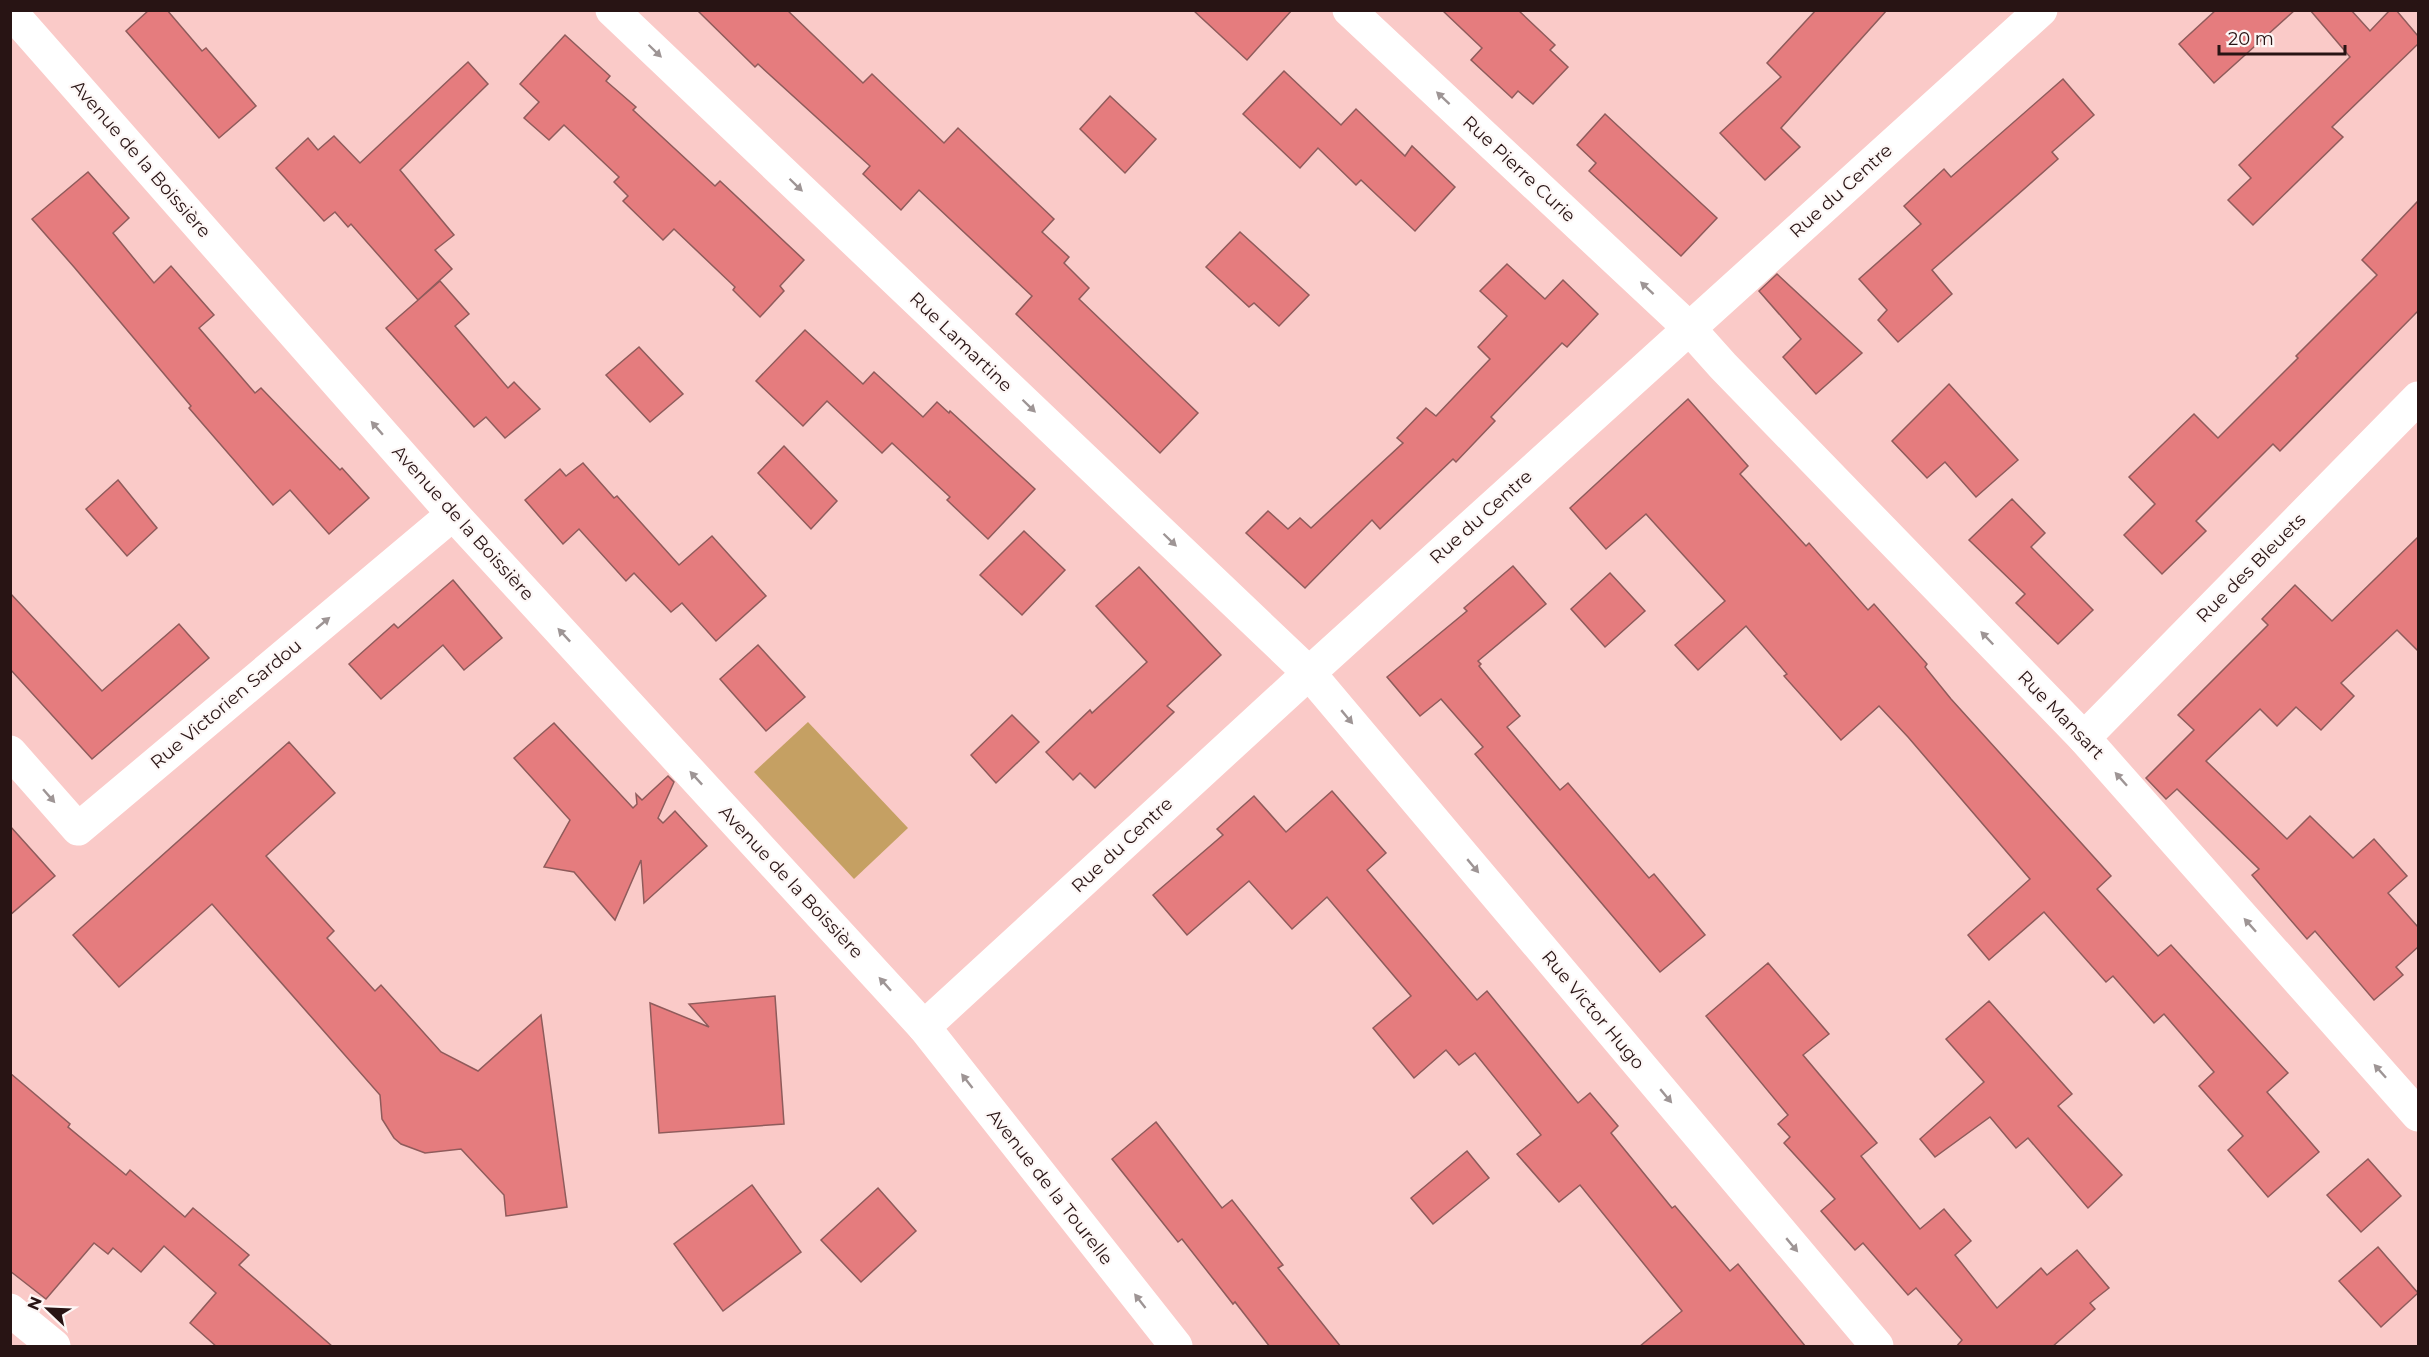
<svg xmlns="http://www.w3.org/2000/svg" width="2429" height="1357" font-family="Montserrat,sans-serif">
	<rect width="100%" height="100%" fill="#facac8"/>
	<!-- green -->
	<path fill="#c5a063" d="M 808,722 L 908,828 L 854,879 L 754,772 Z"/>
	<!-- building -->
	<g fill="#e57c7e" stroke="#8f5b5b" stroke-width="1.5">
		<path d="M 149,10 L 167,10 L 202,51 L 206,48 L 256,106 L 219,138 L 126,31 Z"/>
		<path d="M 697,10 L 787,10 L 863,83 L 872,74 L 944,143 L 958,128 L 1054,219 L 1042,232 L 1069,257 L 1064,263 L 1089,288 L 1079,299 L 1198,413 L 1160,453 L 1016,314 L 1032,296 L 919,190 L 901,210 L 863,174 L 870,166 L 758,64 L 755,67 Z"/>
		<path d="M 1193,10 L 1292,10 L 1247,60 Z"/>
		<path d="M 1442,10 L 1518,10 L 1555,45 L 1550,50 L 1568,67 L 1533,104 L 1518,91 L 1512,98 L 1471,60 L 1482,48 Z"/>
		<path d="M 1816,10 L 1887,10 L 1781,128 L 1800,147 L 1765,180 L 1720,133 L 1781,77 L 1767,63 Z"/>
		<path d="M 2216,10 L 2295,10 L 2214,83 L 2179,44 Z"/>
		<path d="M 2310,10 L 2351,10 L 2370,31 L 2390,10 L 2396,10 L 2418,36 L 2418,44 L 2332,127 L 2343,137 L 2253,225 L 2228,200 L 2251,178 L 2239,165 L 2350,57 Z"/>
		<path d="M 565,35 L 610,76 L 606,81 L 636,107 L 633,110 L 715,186 L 720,181 L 804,260 L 780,286 L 784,291 L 760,317 L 733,290 L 735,287 L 674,229 L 663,240 L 623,201 L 628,196 L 614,182 L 619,177 L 564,125 L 549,140 L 524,118 L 539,102 L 520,84 Z"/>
		<path d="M 468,62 L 488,84 L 400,170 L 454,235 L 435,250 L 452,269 L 418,300 L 351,224 L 348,227 L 335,212 L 324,221 L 276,168 L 308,138 L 318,150 L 334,136 L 360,163 Z"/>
		<path d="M 1284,71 L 1341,125 L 1356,109 L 1405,156 L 1412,146 L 1455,187 L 1415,231 L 1361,180 L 1356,185 L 1318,148 L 1300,168 L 1243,114 Z"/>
		<path d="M 2063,79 L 2094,115 L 2052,152 L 2058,159 L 1932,270 L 1952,294 L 1898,342 L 1878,320 L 1887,310 L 1859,279 L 1921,224 L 1904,206 L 1944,169 L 1951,177 Z"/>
		<path d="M 1110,96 L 1156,139 L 1125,173 L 1080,129 Z"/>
		<path d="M 1605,114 L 1717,218 L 1681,256 L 1589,171 L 1596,163 L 1577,145 Z"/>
		<path d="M 88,172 L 129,218 L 113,233 L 154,283 L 171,266 L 214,315 L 199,328 L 255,393 L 261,388 L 340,470 L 342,468 L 369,498 L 329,534 L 290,490 L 273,505 L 189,408 L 191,406 L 74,267 L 32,219 Z"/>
		<path d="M 2418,201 L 2418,311 L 2280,451 L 2273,444 L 2196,521 L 2206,531 L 2162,574 L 2124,535 L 2155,504 L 2129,477 L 2194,414 L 2218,438 L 2298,358 L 2296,356 L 2377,275 L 2362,260 Z"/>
		<path d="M 1240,232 L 1309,295 L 1279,326 L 1254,303 L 1249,307 L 1206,267 Z"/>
		<path d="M 1507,264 L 1545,299 L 1563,280 L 1598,314 L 1567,347 L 1562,343 L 1491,417 L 1495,421 L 1456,462 L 1453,459 L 1380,529 L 1372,520 L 1305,588 L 1246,533 L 1268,511 L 1288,529 L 1300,518 L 1311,528 L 1403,443 L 1397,438 L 1426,408 L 1436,416 L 1490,359 L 1478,347 L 1507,316 L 1480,291 Z"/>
		<path d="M 1777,274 L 1862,353 L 1816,394 L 1783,357 L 1801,339 L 1759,291 Z"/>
		<path d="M 440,281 L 469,314 L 455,326 L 508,388 L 514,382 L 540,409 L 505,438 L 486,417 L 474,427 L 386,328 Z"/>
		<path d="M 805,330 L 863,384 L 874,372 L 923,417 L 937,402 L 949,413 L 950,411 L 1035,489 L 988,539 L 947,500 L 950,497 L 892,443 L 882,453 L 827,401 L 803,426 L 756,381 Z"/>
		<path d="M 639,347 L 683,394 L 650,422 L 606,375 Z"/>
		<path d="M 1949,384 L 2018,460 L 1976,497 L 1945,462 L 1927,478 L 1892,441 Z"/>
		<path d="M 1688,399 L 1748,466 L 1740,474 L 1806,546 L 1809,543 L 1868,610 L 1874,604 L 1927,664 L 1925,667 L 1951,699 L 2111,876 L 2097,889 L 2158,956 L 2171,945 L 2288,1073 L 2267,1092 L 2319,1152 L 2268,1197 L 2228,1150 L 2243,1136 L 2199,1086 L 2214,1072 L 2164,1014 L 2154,1023 L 2113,976 L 2106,982 L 2044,912 L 1989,960 L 1968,935 L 2030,879 L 1908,737 L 1879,706 L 1841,740 L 1784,676 L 1787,674 L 1746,626 L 1698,670 L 1675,645 L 1725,601 L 1646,514 L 1606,549 L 1570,508 Z"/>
		<path d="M 784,446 L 837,501 L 811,529 L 758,473 Z"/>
		<path d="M 583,463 L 614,498 L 617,496 L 679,565 L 712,536 L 766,596 L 716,641 L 682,603 L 671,612 L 634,573 L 626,581 L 579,529 L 563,544 L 525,500 L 560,469 L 566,476 Z"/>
		<path d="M 118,480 L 157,528 L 127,556 L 86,509 Z"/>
		<path d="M 2012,499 L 2045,533 L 2031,547 L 2093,610 L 2058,644 L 2016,603 L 2025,594 L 1969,540 Z"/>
		<path d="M 1024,531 L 1065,570 L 1022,615 L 980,575 Z"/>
		<path d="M 2418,537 L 2418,651 L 2397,630 L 2341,683 L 2354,696 L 2321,730 L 2296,707 L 2277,726 L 2260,709 L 2206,761 L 2287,839 L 2310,816 L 2353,858 L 2374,839 L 2407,876 L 2388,893 L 2418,927 L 2418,947 L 2396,967 L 2403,975 L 2374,1000 L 2315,931 L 2307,939 L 2252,875 L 2259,869 L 2177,789 L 2166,799 L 2146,778 L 2194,730 L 2178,715 L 2268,625 L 2262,619 L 2295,585 L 2332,621 Z"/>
		<path d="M 1513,566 L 1546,604 L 1478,661 L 1481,664 L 1479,666 L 1520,716 L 1507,727 L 1560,790 L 1568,783 L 1649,878 L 1654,874 L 1705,935 L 1660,972 L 1475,754 L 1483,747 L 1441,699 L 1420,716 L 1387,677 L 1467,611 L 1464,608 Z"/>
		<path d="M 1139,567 L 1221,655 L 1167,706 L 1174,712 L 1095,788 L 1080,773 L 1073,780 L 1046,752 L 1090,710 L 1092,713 L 1147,662 L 1096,606 Z"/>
		<path d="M 1610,573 L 1645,611 L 1605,647 L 1571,609 Z"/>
		<path d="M 453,580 L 502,638 L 464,670 L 443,645 L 381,699 L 349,664 L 394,624 L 398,628 Z"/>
		<path d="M 10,593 L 102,691 L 179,624 L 209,658 L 92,759 L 10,669 Z"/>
		<path d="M 758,645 L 805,697 L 766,731 L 720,679 Z"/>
		<path d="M 1012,715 L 1039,742 L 996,783 L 971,755 Z"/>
		<path d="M 554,723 L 633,808 L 637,804 L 636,794 L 642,800 L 668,776 L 674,782 L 658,818 L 663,823 L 675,811 L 707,846 L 644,903 L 641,860 L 615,920 L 574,872 L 544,867 L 570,820 L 514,758 Z"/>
		<path d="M 289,742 L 335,793 L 266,856 L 334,931 L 327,938 L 375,991 L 381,985 L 441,1052 L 478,1071 L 541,1015 L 567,1207 L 506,1216 L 504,1195 L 461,1149 L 425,1153 L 401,1144 L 394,1138 L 382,1119 L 380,1095 L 212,904 L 119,987 L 73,935 Z"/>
		<path d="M 1332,791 L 1386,853 L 1367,870 L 1477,1000 L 1487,991 L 1578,1103 L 1590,1093 L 1618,1126 L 1611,1133 L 1672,1208 L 1675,1206 L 1730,1271 L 1738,1264 L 1806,1347 L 1639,1347 L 1682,1311 L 1580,1185 L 1559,1202 L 1517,1154 L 1541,1135 L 1475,1053 L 1459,1065 L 1446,1050 L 1414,1078 L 1373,1028 L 1411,996 L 1327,897 L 1292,929 L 1249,881 L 1187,935 L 1153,895 L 1223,835 L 1217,829 L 1254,796 L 1286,832 Z"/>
		<path d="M 10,826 L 55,876 L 10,915 Z"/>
		<path d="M 1768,963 L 1829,1034 L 1803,1055 L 1877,1143 L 1861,1156 L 1920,1229 L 1944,1209 L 1971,1241 L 1955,1255 L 1997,1308 L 2041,1268 L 2047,1275 L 2077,1250 L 2109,1288 L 2090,1303 L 2095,1309 L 2052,1347 L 1956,1347 L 1962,1340 L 1916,1288 L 1908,1295 L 1863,1243 L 1855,1250 L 1821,1211 L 1835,1199 L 1784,1143 L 1790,1137 L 1778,1124 L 1788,1115 L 1706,1016 Z"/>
		<path d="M 775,996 L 784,1124 L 659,1133 L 650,1003 L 709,1027 L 689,1004 Z"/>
		<path d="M 1989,1001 L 2072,1094 L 2058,1106 L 2122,1175 L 2088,1208 L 2028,1138 L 2016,1148 L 1990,1117 L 1935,1157 L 1920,1139 L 1984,1082 L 1946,1039 Z"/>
		<path d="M 10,1073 L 70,1124 L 68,1127 L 126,1175 L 130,1170 L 185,1217 L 193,1208 L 249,1255 L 239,1265 L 333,1347 L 217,1347 L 190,1323 L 216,1293 L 164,1246 L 141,1272 L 113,1248 L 108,1254 L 94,1243 L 46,1299 L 10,1271 Z"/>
		<path d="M 1156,1122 L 1222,1208 L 1232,1200 L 1283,1265 L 1278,1268 L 1341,1347 L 1270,1347 L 1235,1302 L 1233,1304 L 1182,1239 L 1178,1242 L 1112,1159 Z"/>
		<path d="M 1467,1151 L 1489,1178 L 1433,1224 L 1411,1198 Z"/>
		<path d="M 2368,1159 L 2401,1196 L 2361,1232 L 2327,1195 Z"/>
		<path d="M 752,1185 L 801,1252 L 723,1311 L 674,1244 Z"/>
		<path d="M 878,1188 L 916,1231 L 861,1282 L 821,1240 Z"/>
		<path d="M 2378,1247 L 2418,1293 L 2381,1327 L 2339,1281 Z"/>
	</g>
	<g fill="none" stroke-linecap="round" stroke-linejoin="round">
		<!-- minor -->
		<g stroke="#fff" stroke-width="33">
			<path d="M 612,10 L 1309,673 L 1877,1346"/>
			<path d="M 1349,10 L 1689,328 L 1723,366 L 2084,738 L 2418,1115"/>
			<path d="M 10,11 L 453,514 L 924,1027 L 1176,1346"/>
			<path d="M 2084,738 L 2418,398"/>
			<path d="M 10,752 L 78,829 L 453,514"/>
			<path d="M 924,1027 L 1309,673 L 2041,10"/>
			<path d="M 10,1310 L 54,1346"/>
		</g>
	</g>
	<!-- one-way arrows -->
	<defs><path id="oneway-solid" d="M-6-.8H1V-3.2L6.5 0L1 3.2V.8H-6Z" transform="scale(1.5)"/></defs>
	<g fill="#9e9595">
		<use href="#oneway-solid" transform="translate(655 51) rotate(44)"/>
		<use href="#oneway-solid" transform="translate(1443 98) rotate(-137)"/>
		<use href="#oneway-solid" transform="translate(796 185) rotate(44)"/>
		<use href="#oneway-solid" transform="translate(1647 288) rotate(-137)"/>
		<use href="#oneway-solid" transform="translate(1029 406) rotate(44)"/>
		<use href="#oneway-solid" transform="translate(377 428) rotate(-131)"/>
		<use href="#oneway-solid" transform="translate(1170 540) rotate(44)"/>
		<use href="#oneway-solid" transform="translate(323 623) rotate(-40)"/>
		<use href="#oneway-solid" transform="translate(564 635) rotate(-133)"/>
		<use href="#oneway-solid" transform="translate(1987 638) rotate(-134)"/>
		<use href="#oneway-solid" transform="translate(1347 717) rotate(50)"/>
		<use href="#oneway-solid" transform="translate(696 778) rotate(-133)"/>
		<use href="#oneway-solid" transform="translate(2121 779) rotate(-132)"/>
		<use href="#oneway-solid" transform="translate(49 796) rotate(49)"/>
		<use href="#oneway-solid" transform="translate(1473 866) rotate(50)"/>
		<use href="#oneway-solid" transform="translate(2250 925) rotate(-132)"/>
		<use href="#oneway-solid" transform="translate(885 984) rotate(-132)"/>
		<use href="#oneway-solid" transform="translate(2380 1071) rotate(-132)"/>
		<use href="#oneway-solid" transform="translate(967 1081) rotate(-128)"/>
		<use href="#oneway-solid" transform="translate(1666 1096) rotate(50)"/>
		<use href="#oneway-solid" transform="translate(1792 1245) rotate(50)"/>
		<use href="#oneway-solid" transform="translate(1140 1301) rotate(-128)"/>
	</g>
	<g text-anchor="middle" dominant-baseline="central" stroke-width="4.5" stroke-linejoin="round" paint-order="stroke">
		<!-- street labels -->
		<g font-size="18" fill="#281414" stroke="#fdf7f6">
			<text transform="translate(141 159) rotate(49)">Avenue de la Boissière</text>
			<text transform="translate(1519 169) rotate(43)">Rue Pierre Curie</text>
			<text transform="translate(1841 191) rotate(-42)">Rue du Centre</text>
			<text transform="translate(961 342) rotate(44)">Rue Lamartine</text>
			<text transform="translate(1481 517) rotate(-42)">Rue du Centre</text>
			<text transform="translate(463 523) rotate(48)">Avenue de la Boissière</text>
			<text transform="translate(2251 568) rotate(-45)">Rue des Bleuets</text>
			<text transform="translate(226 704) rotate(-40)">Rue Victorien Sardou</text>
			<text transform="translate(2061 715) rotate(46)">Rue Mansart</text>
			<text transform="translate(1122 845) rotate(-43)">Rue du Centre</text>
			<text transform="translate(791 882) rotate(47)">Avenue de la Boissière</text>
			<text transform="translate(1593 1010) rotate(50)">Rue Victor Hugo</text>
			<text transform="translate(1050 1187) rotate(52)">Avenue de la Tourelle</text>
		</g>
	</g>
	<!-- border -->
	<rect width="2429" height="1357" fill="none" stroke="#281414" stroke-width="24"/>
	<!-- north arrow -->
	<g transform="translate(48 1309) rotate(293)" stroke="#fdf7f6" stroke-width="4.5" paint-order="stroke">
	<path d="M0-4.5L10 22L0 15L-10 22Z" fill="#281414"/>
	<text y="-9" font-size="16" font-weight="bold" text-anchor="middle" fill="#281414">N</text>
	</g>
	<!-- scale -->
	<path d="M2219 45v9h126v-9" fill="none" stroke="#281414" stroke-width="3"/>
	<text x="2228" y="45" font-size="18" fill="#281414" stroke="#fdf7f6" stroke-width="4.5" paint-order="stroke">20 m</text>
</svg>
